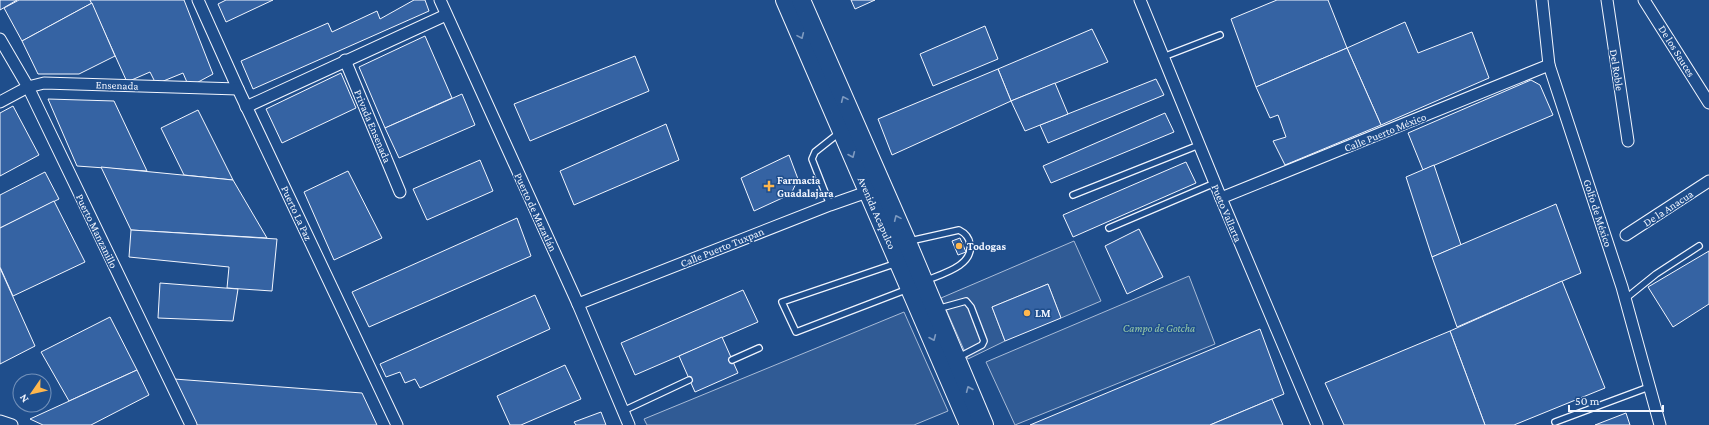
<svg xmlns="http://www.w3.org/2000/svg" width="1709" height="425" font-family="'Crimson Pro',serif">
	<rect width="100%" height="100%" fill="#1f4e8c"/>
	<!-- built -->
	<g fill="#305b95" stroke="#a8bbd7">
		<path d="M 1074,241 L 1101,301 L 1061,318 L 1048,284 L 992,307 L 1005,341 L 968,359 L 941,298 Z"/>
		<path d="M 1189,276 L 1215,344 L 1015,425 L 986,362 Z"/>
		<path d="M 904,312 L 948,411 L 914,425 L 647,425 L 644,419 Z"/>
	</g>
	<!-- building -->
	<g fill="#3563a3" stroke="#f2f6ff">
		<path d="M 0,0 L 17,0 L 0,10 Z"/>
		<path d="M 19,0 L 90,0 L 92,3 L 22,41 L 4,8 Z"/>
		<path d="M 90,0 L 184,0 L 213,74 L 189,87 L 183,73 L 156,84 L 150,72 L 127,82 Z"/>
		<path d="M 226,0 L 273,0 L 226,22 L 218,4 Z"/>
		<path d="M 414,0 L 425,0 L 429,11 L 253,89 L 241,61 L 328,23 L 332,32 L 377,11 L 380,19 Z"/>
		<path d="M 851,0 L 875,0 L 855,9 Z"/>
		<path d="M 1277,0 L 1328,0 L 1347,48 L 1256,87 L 1231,19 Z"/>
		<path d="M 92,3 L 115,56 L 79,74 L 38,74 L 22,41 Z"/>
		<path d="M 1405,22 L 1418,53 L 1472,32 L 1489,78 L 1381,125 L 1347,48 Z"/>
		<path d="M 985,26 L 998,59 L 933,86 L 920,54 Z"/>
		<path d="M 1092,29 L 1108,62 L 1011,101 L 998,69 Z"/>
		<path d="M 425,36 L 452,98 L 385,128 L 359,67 Z"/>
		<path d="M 1347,48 L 1381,125 L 1285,165 L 1273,141 L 1286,137 L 1278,115 L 1270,118 L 1256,87 Z"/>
		<path d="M 635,56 L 649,91 L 530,141 L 514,104 Z"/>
		<path d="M 998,69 L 1011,101 L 892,155 L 878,119 Z"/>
		<path d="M 341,73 L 356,108 L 282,143 L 266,109 Z"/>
		<path d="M 1156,79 L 1164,95 L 1048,143 L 1040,125 Z"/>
		<path d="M 1531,80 L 1540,85 L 1553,115 L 1423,170 L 1408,133 Z"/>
		<path d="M 1055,83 L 1068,114 L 1025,131 L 1011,101 Z"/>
		<path d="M 462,94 L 475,125 L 399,158 L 385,128 Z"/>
		<path d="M 48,99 L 114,101 L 147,171 L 77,166 Z"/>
		<path d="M 13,106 L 39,155 L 0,176 L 0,113 Z"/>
		<path d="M 198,110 L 233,180 L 184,175 L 161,128 Z"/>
		<path d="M 1165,113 L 1174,132 L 1051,183 L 1043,166 Z"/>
		<path d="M 666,124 L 679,160 L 574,205 L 560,171 Z"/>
		<path d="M 789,155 L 798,179 L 791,194 L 754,211 L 741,178 Z"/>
		<path d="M 480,160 L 493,191 L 427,220 L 413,189 Z"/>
		<path d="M 1186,162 L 1196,183 L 1073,237 L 1063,215 Z"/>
		<path d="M 1434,165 L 1461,245 L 1432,257 L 1406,177 Z"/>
		<path d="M 101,167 L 233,180 L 267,238 L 131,230 Z"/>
		<path d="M 348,171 L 382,238 L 334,260 L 304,192 Z"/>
		<path d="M 45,172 L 59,199 L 0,228 L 0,195 Z"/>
		<path d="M 54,201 L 85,262 L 13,296 L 0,267 L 0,228 Z"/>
		<path d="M 1556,204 L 1581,273 L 1457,327 L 1432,257 Z"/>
		<path d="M 517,218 L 531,256 L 369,327 L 352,292 Z"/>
		<path d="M 1139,229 L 1163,277 L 1127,294 L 1105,246 Z"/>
		<path d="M 131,230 L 277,239 L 272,291 L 227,288 L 229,267 L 129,257 Z"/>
		<path d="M 960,238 L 966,252 L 958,255 L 952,241 Z"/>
		<path d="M 1709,251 L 1709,304 L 1673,327 L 1648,287 Z"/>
		<path d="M 0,268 L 35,346 L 0,364 Z"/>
		<path d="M 1562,281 L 1605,388 L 1514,425 L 1485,425 L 1450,331 Z"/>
		<path d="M 160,283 L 238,289 L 233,321 L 158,318 Z"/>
		<path d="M 1048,284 L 1061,318 L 1005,341 L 992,307 Z"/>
		<path d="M 743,290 L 758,322 L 635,375 L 621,343 Z"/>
		<path d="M 535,295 L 550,329 L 420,388 L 415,379 L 405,383 L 400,372 L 386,377 L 380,364 Z"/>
		<path d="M 110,317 L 137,370 L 69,401 L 41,352 Z"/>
		<path d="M 1260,329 L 1284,394 L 1210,425 L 1030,425 Z"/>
		<path d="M 1450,331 L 1485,425 L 1344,425 L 1325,383 Z"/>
		<path d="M 722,337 L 738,373 L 695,392 L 679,356 Z"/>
		<path d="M 565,365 L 581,399 L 521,425 L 510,425 L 497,396 Z"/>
		<path d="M 137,370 L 149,395 L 91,425 L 43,425 L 30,419 Z"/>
		<path d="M 174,379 L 362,393 L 377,425 L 196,425 Z"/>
		<path d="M 1272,399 L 1283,425 L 1210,425 Z"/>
		<path d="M 601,412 L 606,425 L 576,425 L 574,422 Z"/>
		<path d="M 1626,413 L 1630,425 L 1595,425 Z"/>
	</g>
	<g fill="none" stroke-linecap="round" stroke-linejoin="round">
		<defs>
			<g id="lane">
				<path d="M 1163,57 L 1220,35"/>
				<path d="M 1073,195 L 1199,145"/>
				<path d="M 830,205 L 812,159 L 815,152 L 839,133"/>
				<path d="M 1109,228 L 1215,183"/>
				<path d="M 910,241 L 959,230 C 965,233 969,237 970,244 C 974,266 941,274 925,281"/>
				<path d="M 897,263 L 782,302 L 796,332 L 908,289"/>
				<path d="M 1625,299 L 1656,274 L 1699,246"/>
				<path d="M 937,309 L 966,301 L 971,307 L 984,341 L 982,345 L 959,357"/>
				<path d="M 732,360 L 759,348"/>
				<path d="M 623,411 L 689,380"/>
				<path d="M 1555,422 L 1649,387"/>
			</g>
			<g id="street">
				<path d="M 198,0 L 238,89 L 397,425"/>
				<path d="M 440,0 L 578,304 L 629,425"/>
				<path d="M 1140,0 L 1221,198 L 1317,425"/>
				<path d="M 1542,0 L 1549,65 L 1622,287 L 1660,425"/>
				<path d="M 1607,0 L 1628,141"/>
				<path d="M 1644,0 L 1709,103"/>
				<path d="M 0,39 L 28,87 L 191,425"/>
				<path d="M 345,60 L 400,192"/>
				<path d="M 0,102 L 28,87 L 44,83 L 238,89"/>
				<path d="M 246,107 L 446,15"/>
				<path d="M 1221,198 L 1549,65"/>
				<path d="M 1626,235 L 1709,181"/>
				<path d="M 578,304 L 830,205 L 867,192"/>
				<path d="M 0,421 L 12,425"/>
			</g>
			<g id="primary">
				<path d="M 785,0 L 969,425"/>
				<path d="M 801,0 L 907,242 L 984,425"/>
			</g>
		</defs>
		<!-- lane casing -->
		<use href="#lane" stroke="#f2f6ff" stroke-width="8"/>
		<!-- street casing -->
		<use href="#street" stroke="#f2f6ff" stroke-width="13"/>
		<!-- primary casing -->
		<use href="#primary" stroke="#f2f6ff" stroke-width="20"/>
		<!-- lane -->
		<use href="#lane" stroke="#1f4e8c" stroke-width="5.5"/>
		<!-- street -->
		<use href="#street" stroke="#1f4e8c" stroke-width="11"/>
		<!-- primary -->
		<use href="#primary" stroke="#1f4e8c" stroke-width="18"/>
	</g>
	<!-- one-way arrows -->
	<defs><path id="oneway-chevron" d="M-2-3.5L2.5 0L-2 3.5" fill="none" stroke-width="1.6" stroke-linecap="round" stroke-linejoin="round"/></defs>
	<g stroke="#7e9ac0">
		<use href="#oneway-chevron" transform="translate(801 36) rotate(66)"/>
		<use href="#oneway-chevron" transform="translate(844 99) rotate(-114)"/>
		<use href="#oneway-chevron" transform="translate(852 155) rotate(67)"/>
		<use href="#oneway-chevron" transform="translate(897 218) rotate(-114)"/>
		<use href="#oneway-chevron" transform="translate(933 338) rotate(67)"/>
		<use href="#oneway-chevron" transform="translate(969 389) rotate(-113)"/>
	</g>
	<!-- markers -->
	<g fill="#ffb74d" stroke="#1f4e8c" stroke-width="1.5">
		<path d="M767 180h4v4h4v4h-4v4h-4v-4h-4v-4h4z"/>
		<circle cx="959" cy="246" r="4"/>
		<circle cx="1027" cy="313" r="4"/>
	</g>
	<g text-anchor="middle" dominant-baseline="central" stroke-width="3" stroke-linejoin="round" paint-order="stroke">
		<!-- street labels -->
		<g font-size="11" fill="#f2f6ff" stroke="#1f4e8c">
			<text transform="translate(1677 51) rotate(58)">De los Sauces</text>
			<text transform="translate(1617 70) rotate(81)">Del Roble</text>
			<text transform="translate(117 85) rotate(2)">Ensenada</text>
			<text transform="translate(373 126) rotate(67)">Privada Ensenada</text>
			<text transform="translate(1385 132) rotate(-22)">Calle Puerto México</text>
			<text transform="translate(1668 208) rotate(-33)">De la Anacua</text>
			<text transform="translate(536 212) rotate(65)">Puerto de Mazatlán</text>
			<text transform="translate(297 213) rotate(65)">Puerto La Paz</text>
			<text transform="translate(877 213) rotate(66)">Avenida Acapulco</text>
			<text transform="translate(1227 213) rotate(67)">Pueto Vallarta</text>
			<text transform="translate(1598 213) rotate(72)">Golfo de México</text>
			<text transform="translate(97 231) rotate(64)">Puerto Manzanillo</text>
			<text transform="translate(722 247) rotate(-22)">Calle Puerto Tuxpan</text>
		</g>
		<!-- poi labels -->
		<g font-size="11" font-weight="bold" fill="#f2f6ff" stroke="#1f4e8c" text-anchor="start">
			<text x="777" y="180">Farmacia<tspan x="777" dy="13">Guadalajara</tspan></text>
			<text x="967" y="246">Todogas</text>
			<text x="1035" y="313">LM</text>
		</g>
		<!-- park labels -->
		<g font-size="11" font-style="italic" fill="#97c8a6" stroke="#1f4e8c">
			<text x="1159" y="328">Campo de Gotcha</text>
		</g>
	</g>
	<!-- north arrow -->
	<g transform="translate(32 393) rotate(236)"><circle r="19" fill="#1f4e8c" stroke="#7391ba"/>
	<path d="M0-3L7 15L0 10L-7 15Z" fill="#ffb74d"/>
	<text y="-6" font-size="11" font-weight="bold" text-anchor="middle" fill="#f2f6ff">N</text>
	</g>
	<!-- scale -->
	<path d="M1569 405v6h94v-6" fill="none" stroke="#f2f6ff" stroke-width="2"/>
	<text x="1575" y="405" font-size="12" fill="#f2f6ff" stroke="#1f4e8c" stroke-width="3" paint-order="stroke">50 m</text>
</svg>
